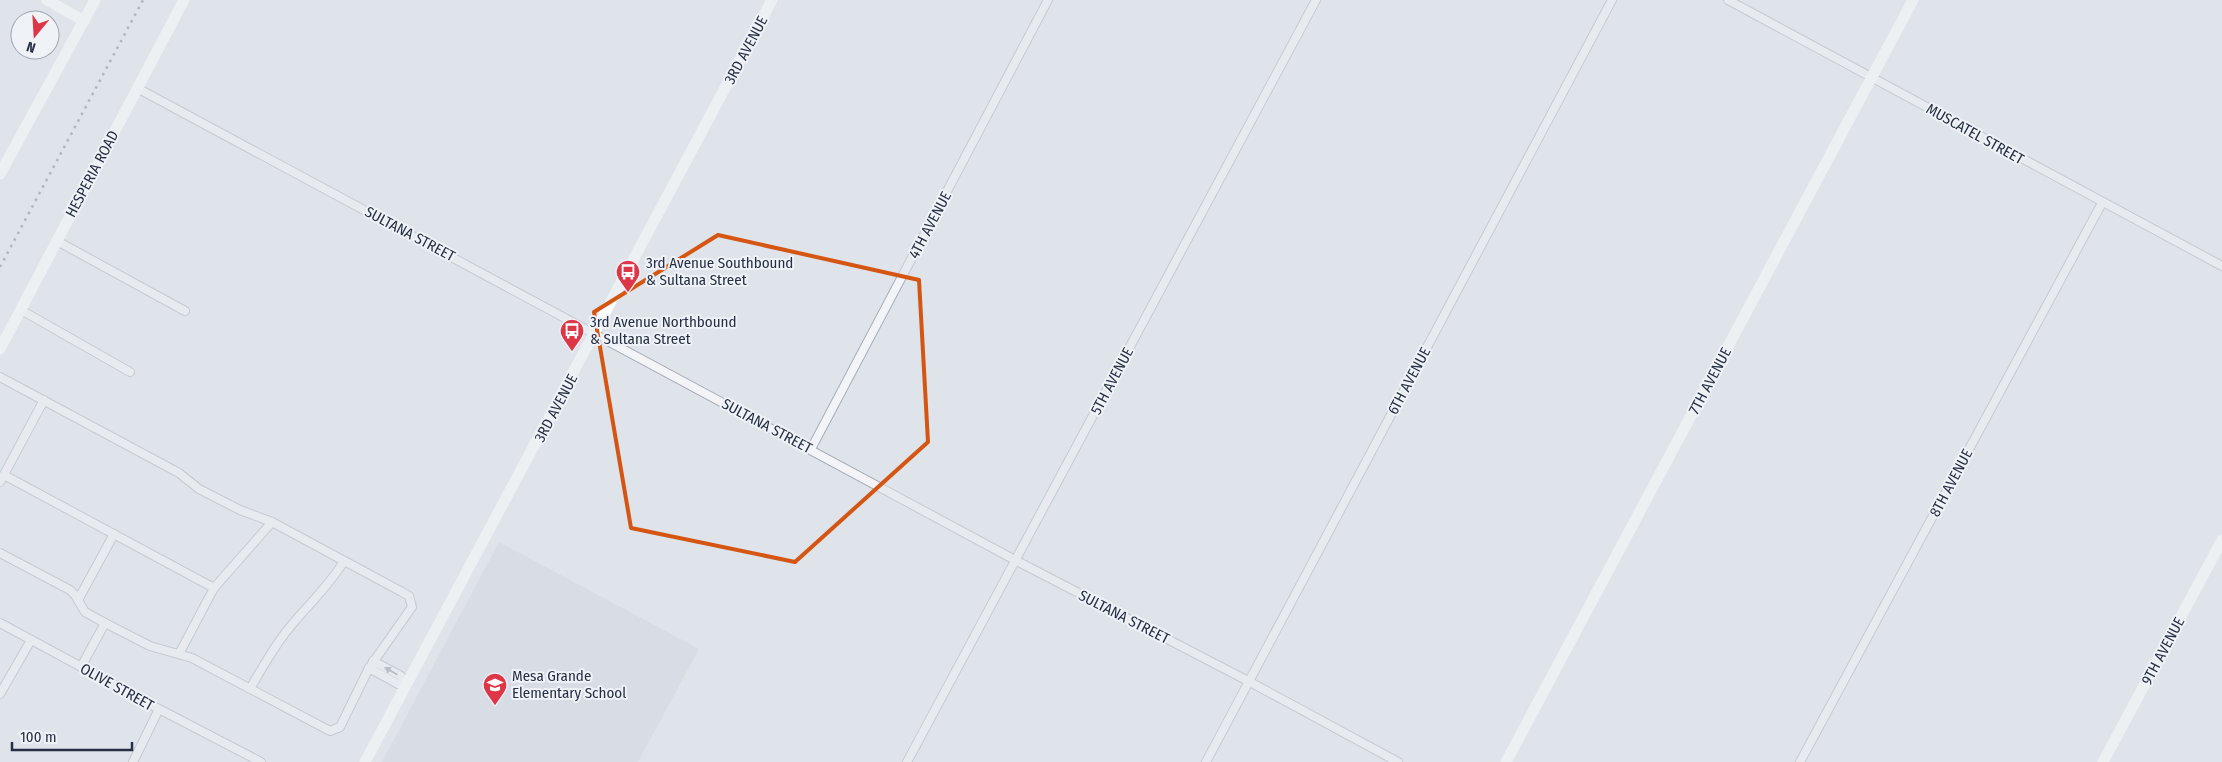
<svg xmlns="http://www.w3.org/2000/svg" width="2222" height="762" font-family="'Fira Sans Condensed',sans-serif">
	<rect width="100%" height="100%" fill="#dfe3ea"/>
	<!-- built -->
	<path fill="#d1d5df" d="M 499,542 L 699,649 L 638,762 L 382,762 Z"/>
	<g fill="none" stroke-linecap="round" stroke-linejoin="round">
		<defs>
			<g id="street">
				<path d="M 1728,0 L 2222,266"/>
				<path d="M 137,88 L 1015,560 L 1250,682 L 1398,762"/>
				<path d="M 57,241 L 185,311"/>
				<path d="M 21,310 L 130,372"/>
				<path d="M 0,377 L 179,473 L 199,489 L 240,510 L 272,522 L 402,592 L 409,596 L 412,607 L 369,668 L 340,727 L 330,731 L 192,658 L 150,646 L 105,623 L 85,612 L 75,595 L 70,590 L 0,553"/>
				<path d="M 811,449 L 1048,0"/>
				<path d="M 4,475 L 214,588"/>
				<path d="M 0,482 L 44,400"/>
				<path d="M 78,600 L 114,534"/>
				<path d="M 0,623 L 159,709 L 261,762"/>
				<path d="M 179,654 L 214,588 L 272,522"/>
				<path d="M 373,661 L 401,676 L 406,684"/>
				<path d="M 81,667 L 105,623"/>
				<path d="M 369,668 L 398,684 L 406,684"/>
				<path d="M 250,689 C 262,668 274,646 290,627 C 308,605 329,586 344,561"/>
				<path d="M 0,694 L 31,640"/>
				<path d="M 133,762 L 159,709"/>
				<path d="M 907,762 L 1316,0"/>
				<path d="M 1206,762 L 1612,0"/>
				<path d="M 1800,762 L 2102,203"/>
			</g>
		</defs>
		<!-- street casing -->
		<use href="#street" stroke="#a8adb8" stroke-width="10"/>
		<!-- street -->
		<use href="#street" stroke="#f2f4f8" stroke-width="8"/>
		<!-- secondary -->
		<g stroke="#fff" stroke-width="11">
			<path d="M 47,0 L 84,21"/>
			<path d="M 0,174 L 95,0"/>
			<path d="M 0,349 L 184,0"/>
			<path d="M 365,762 L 772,0"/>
			<path d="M 1506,762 L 1913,0"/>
			<path d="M 2103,762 L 2222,540"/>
		</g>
		<!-- rail -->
		<path stroke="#768095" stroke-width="2.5" stroke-dasharray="2.5 5" stroke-linecap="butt" d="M 0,267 L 143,0"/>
	</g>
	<!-- one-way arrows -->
	<defs><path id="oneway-solid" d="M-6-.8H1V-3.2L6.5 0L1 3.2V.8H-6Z" transform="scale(1.25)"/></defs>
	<use fill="#8c929e" href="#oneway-solid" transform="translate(391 671) rotate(-150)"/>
	<!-- marked area -->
	<path d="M0 0H2222V762H0ZM 718,235 L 919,280 L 928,442 L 795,562 L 631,528 L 594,312 Z" fill="#dfe3ea" fill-opacity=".55" fill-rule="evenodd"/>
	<path fill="none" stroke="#d55512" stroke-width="4" stroke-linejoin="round" d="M 718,235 L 919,280 L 928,442 L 795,562 L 631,528 L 594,312 Z"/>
	<!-- icons -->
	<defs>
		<symbol id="bus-pin" viewBox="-11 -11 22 30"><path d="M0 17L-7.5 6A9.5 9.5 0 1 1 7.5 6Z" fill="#dd3646" stroke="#eff2f7"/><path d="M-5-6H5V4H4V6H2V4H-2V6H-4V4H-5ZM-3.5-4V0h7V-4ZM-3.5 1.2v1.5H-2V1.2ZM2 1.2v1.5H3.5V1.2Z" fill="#fff"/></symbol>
		<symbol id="school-pin" viewBox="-11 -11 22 30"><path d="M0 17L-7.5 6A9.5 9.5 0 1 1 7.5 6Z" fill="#dd3646" stroke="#eff2f7"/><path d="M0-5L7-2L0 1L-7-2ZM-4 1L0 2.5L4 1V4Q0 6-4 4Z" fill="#fff"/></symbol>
	</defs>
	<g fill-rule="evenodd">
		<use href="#bus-pin" x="614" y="258" width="28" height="38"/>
		<use href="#bus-pin" x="558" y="317" width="28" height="38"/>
		<use href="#school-pin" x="481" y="671" width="28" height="38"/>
	</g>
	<g text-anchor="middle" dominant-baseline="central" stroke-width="4" stroke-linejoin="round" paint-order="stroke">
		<!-- street labels -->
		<g font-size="15" fill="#262f43" stroke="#eff2f7">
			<text transform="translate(746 50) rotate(-62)">3RD AVENUE</text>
			<text transform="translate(1975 134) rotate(29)">MUSCATEL STREET</text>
			<text transform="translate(92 174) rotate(-62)">HESPERIA ROAD</text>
			<text transform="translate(930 225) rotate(-62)">4TH AVENUE</text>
			<text transform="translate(410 234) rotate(28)">SULTANA STREET</text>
			<text transform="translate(1112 381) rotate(-62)">5TH AVENUE</text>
			<text transform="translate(1409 381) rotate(-62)">6TH AVENUE</text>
			<text transform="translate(1710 381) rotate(-62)">7TH AVENUE</text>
			<text transform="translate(556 408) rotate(-62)">3RD AVENUE</text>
			<text transform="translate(767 426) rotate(28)">SULTANA STREET</text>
			<text transform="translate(1951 483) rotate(-62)">8TH AVENUE</text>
			<text transform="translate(1124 617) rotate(27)">SULTANA STREET</text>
			<text transform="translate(2163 651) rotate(-62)">9TH AVENUE</text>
			<text transform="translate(117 687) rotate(29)">OLIVE STREET</text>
		</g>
		<!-- poi labels -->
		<g font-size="15" fill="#262f43" stroke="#eff2f7" text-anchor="start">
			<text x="646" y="263">3rd Avenue Southbound<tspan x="646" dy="17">&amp; Sultana Street</tspan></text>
			<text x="590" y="322">3rd Avenue Northbound<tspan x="590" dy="17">&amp; Sultana Street</tspan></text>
			<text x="512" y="676">Mesa Grande<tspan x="512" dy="17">Elementary School</tspan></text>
		</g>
	</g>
	<!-- north arrow -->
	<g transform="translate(35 35) rotate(198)"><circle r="24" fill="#eff2f7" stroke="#9fa4af"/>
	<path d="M0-4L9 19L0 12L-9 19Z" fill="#dd3646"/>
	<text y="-8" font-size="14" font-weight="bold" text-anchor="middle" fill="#262f43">N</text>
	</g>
	<!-- scale -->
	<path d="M12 742v8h120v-8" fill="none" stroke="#262f43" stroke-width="2.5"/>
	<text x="20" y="742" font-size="15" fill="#262f43" stroke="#eff2f7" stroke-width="4" paint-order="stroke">100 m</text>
</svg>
